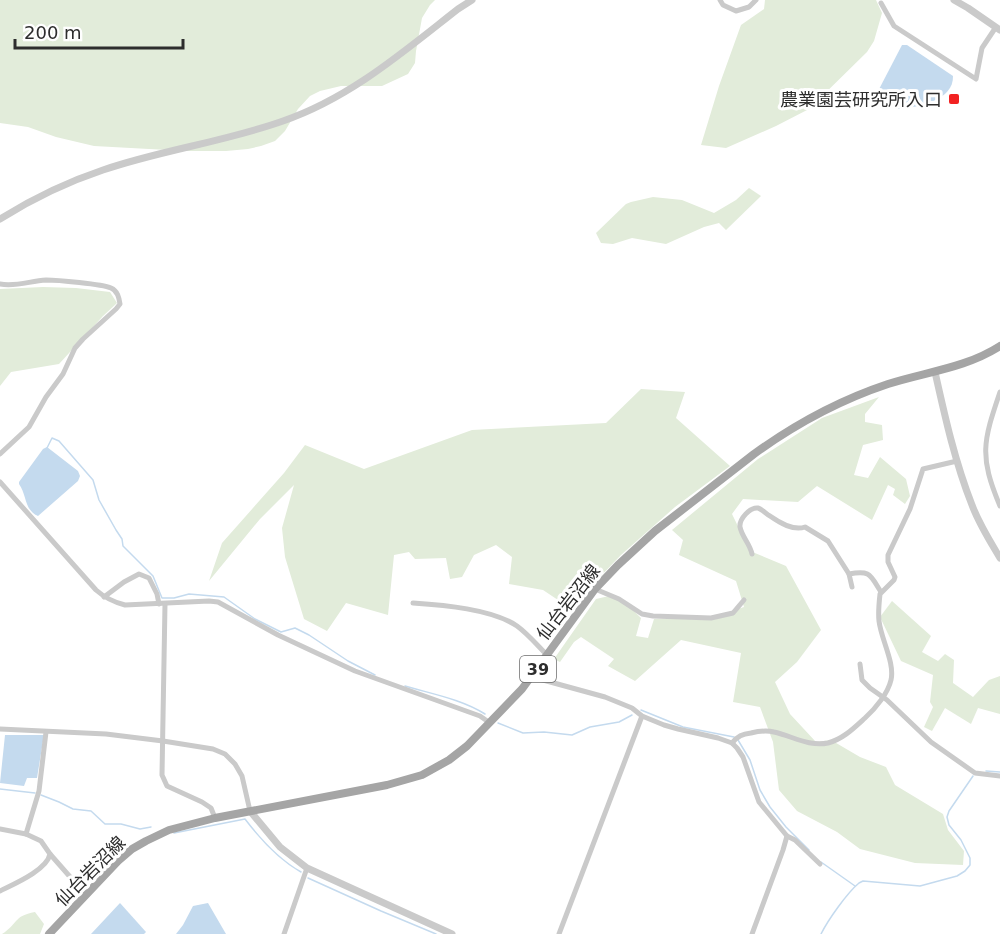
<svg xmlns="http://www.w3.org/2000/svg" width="1000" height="934" font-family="'DejaVu Sans','Noto Sans JP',sans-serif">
	<rect width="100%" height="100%" fill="#fff"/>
	<!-- green -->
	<g fill="#e2ecda">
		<path d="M 0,0 L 435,0 L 430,5 L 422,18 L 416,51 L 415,63 L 408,74 L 382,86 L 341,86 L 320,91 L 310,96 L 298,109 L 285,131 L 275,141 L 261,146 L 248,149 L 226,151 L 186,151 L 94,146 L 56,137 L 28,127 L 0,123 Z"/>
		<path d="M 765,0 L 876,0 L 882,13 L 874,41 L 867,52 L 809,109 L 776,126 L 726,148 L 701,145 L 719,86 L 741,25 L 764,9 Z"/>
		<path d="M 749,188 L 761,196 L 726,230 L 719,223 L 704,227 L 666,244 L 632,238 L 613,244 L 601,243 L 596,233 L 626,204 L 631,202 L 653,197 L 682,200 L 714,213 L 736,200 Z"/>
		<path d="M 43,287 L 76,288 L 110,292 L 117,303 L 103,316 L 59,364 L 11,372 L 0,386 L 0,289 Z"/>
		<path d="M 641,389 L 685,392 L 676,418 L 730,466 L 675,507 L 621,555 L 570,608 L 543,590 L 509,584 L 512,557 L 496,545 L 474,555 L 462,577 L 450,579 L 446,558 L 415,559 L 409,552 L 394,555 L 388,615 L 346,603 L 327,631 L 304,619 L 285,557 L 282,528 L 294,485 L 260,519 L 209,581 L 222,543 L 284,473 L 305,445 L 364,469 L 472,430 L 606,423 Z"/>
		<path d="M 879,397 L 865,414 L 865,422 L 882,425 L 883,440 L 863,445 L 854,475 L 868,478 L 880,457 L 906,479 L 910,496 L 905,504 L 893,495 L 895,489 L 888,485 L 872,520 L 817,486 L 798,502 L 743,499 L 732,514 L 750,551 L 786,566 L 821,630 L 797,662 L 775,682 L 790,714 L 816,742 L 831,740 L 860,757 L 886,767 L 895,785 L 943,814 L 948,830 L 964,851 L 963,865 L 915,863 L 860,849 L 837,832 L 797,811 L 779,790 L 773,742 L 760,707 L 733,702 L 741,653 L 681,640 L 635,681 L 608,666 L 614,659 L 581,637 L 574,642 L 560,662 L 554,659 L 596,599 L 609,596 L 628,605 L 641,618 L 636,636 L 648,638 L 654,619 L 711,618 L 744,607 L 736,581 L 679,555 L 683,540 L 672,530 L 758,459 L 822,418 Z"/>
		<path d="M 892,601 L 931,636 L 922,652 L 938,661 L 945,654 L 954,660 L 953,683 L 973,697 L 989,680 L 1000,676 L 1000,714 L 978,708 L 971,724 L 945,708 L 932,731 L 924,727 L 933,707 L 930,702 L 933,675 L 901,661 L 880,617 Z"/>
		<path d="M 35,912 L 44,924 L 40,934 L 2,934 C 18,924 13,916 35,912 Z"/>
	</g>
	<!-- water -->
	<g fill="#c4daee">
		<path d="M 902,45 L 907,45 L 953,76 C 954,100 919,107 899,109 L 876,95 Z"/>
		<path d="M 47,447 L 78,471 L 80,476 L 78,481 L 38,516 C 24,510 27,495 19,484 L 19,482 L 43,449 Z"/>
		<path d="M 5,735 L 44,735 L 37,778 L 27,778 L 24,786 L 0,783 Z"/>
		<path d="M 120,903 L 146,932 L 144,934 L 91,934 Z"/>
		<path d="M 208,903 L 226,934 L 176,934 L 183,925 L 193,906 Z"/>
	</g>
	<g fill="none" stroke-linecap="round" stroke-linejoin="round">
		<!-- stream -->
		<g stroke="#c4daee" stroke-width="1.5">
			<path d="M 47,448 L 52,438 L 59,441 L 93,480 L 99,500 L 116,530 L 122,539 L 123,546 L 153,576 L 162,598 L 174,598 L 189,594 L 224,597 L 255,619 L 281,632 L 295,628 L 309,635 L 348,661 L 375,675"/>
			<path d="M 405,686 C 432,694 461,699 485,714"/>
			<path d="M 641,710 L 683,727 L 734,737"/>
			<path d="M 498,723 L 523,733 L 544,732 L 572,735 L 590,727 L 619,722 L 632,715"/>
			<path d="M 738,740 L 750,760 L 760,790 L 770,807 L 786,827 L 809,850"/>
			<path d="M 986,771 L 1000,772"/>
			<path d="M 0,789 L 35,793"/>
			<path d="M 41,795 L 59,802 L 73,809 L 91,811 L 105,824 L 121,824 L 140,829 L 151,827"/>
			<path d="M 174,833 L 245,819 C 261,840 278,859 301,872"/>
			<path d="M 821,862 L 855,886"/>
			<path d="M 308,878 L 381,911 L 436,934"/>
			<path d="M 821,934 C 828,920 847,893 859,883 L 863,881 L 920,886 L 957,876 L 965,871 L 970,865 L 970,858 L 961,840 L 949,825 L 947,817 L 949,811 L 973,776"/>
		</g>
		<!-- minor -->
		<g stroke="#cacaca" stroke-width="5">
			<path d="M 720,0 L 723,5 L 736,11 L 749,7 L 756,0"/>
			<path d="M 881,3 L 894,26 L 976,79 L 982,48 L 996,27"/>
			<path d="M 0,284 C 16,287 30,281 46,280 C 57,280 102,284 111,288 C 118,291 119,298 120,304 L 116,309 L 83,339 L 75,348 L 63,374 L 46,397 L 29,427 L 0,454"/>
			<path d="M 1000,392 C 983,442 979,456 1000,506"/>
			<path d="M 0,482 L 96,590 C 105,598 113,602 125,605 L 209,601 L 218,602 L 278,635 L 355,671 L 480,716 L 490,723"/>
			<path d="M 752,554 C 750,544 742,537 740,527 C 739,519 750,507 758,508 C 762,509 766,514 770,516 C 780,523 793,531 805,527 L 828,541 L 849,574 C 871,570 870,575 881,592"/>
			<path d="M 849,574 L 852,587"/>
			<path d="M 595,589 L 619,599 L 642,614 L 653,616 L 711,618 L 733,613 L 744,600"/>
			<path d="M 104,597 L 124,582 L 139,574 L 149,578 L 157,594 L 159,604"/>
			<path d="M 413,603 C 443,605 492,609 517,626 C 528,634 538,646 547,655"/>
			<path d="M 165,604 L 162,775 L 167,786 L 202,802 L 211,808 L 215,818"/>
			<path d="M 860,664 L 862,680 L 870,688 L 887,700 L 931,742 L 975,773 L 1000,776"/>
			<path d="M 532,677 L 605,697 L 632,708 L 642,716 L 664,725 L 678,729 L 718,738 L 732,743 L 737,748 L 743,757 L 759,802 L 787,836 L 783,850 L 752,934"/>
			<path d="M 0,729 L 106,734 L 163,741 L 213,749 L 225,754 L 235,764 L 242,776 L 250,811"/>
			<path d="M 732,743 C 738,736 742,734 751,733 C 759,731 766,730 774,732 C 792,736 809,747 828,743 C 843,739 854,728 865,718 C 876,708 888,693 891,680 C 895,663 881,639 879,621 C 878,612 879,603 880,594 L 894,580 L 895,577 L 888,562 L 888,555 L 910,509 L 923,469 L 957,461"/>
			<path d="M 0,829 L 26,834 L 41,841 L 50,854 L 86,895"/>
			<path d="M 26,834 L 39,791 L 46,732"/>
			<path d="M 787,836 L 795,840 L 820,864"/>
			<path d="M 0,891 C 14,884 47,870 50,854"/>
			<path d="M 284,934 L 307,868"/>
			<path d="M 559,934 L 642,716"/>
		</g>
		<!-- tertiary -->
		<g stroke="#cacaca" stroke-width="7">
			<path d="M 954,0 L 968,8 L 1000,30"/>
			<path d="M 0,219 C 32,199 67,182 103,170 C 161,150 224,142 283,121 C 350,98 403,52 458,9 L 472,0"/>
			<path d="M 935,372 C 945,417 955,462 972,505 C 979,524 990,541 1000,558"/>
			<path d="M 250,811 L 280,847 L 307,868 L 452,934"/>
		</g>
		<!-- primary -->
		<path stroke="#a5a5a5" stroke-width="8" d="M 49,934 L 118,861 L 132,849 L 146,841 L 169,830 L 215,818 L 387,785 L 422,775 L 449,760 L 467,746 L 522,689 L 595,589 L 618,565 L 655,531 L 754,454 C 794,425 840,400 888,384 C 925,372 966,368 1000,346"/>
	</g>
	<!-- markers -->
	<rect fill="#f22222" stroke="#fff" stroke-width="2" x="948" y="93" width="12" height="12" rx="3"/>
	<g text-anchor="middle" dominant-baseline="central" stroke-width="6" stroke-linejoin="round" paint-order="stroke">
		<!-- shield labels -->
		<rect fill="#fff" stroke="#6c6c6c" stroke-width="1.5" x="520" y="656" width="36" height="26" rx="4.5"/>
		<g font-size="16" font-weight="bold" fill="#2d2d2d">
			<text x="538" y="669">39</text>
		</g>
		<!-- poi labels -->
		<g font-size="18" fill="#2d2d2d" stroke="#fff" text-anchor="end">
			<text x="942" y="99">農業園芸研究所入口</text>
		</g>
		<!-- street labels -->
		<g font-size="18" fill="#2d2d2d" stroke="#fff">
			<text transform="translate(568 602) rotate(-52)">仙台岩沼線</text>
			<text transform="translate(90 871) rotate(-45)">仙台岩沼線</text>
		</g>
	</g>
	<!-- scale -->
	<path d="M15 39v9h168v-9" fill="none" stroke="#2d2d2d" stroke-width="3"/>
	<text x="24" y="39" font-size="18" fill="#2d2d2d" stroke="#ffffff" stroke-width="4.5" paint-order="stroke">200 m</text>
</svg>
